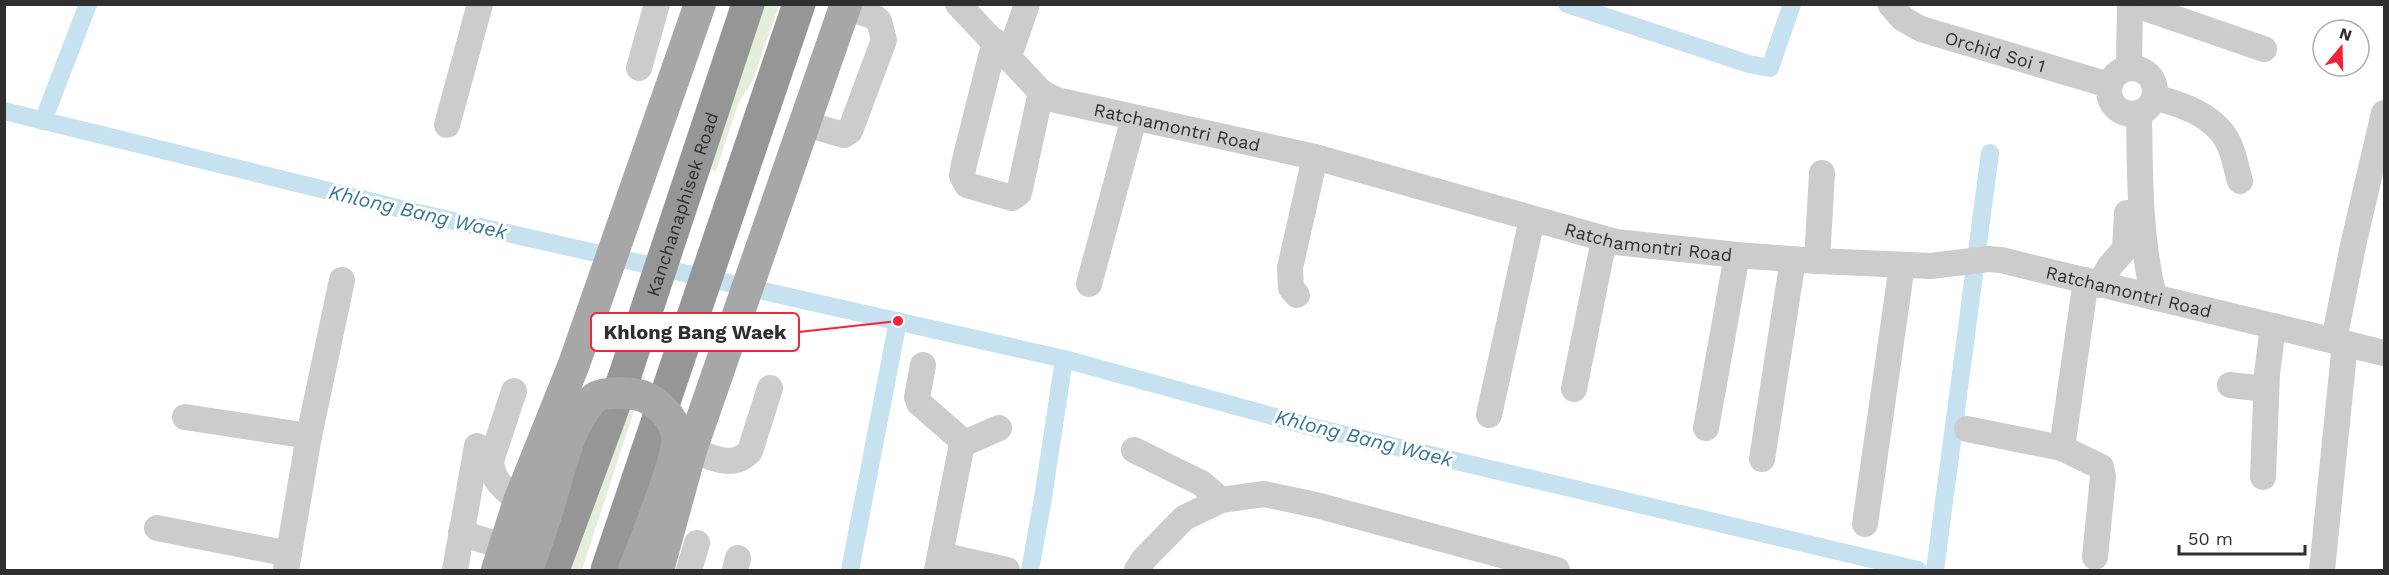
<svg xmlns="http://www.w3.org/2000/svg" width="2389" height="575" font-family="'Work Sans',sans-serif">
	<rect width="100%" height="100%" fill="#fff"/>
	<!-- green -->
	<g fill="#e6eddb">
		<path d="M 761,5 L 779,5 L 753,80 L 738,104 L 716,171 L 709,169 Z"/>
		<path d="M 639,374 L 645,377 L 582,570 L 564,570 Z"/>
	</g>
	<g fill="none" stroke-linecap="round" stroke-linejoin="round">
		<!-- canal -->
		<g stroke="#c6e1ef" stroke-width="18">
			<path d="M 1567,4 L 1749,64 L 1770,68 L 1792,4"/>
			<path d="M 4,111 L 410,211 L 1064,359 L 1312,427 L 1918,570"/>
			<path d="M 43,121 L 88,4"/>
			<path d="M 850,570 L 898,321"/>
			<path d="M 1030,570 L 1043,498 L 1064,359"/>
			<path d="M 1935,570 L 1990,153"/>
		</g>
		<!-- minor -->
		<g stroke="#ccc" stroke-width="26">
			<path id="s1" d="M 958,4 L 1041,92 L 1056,100 L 1315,157 L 1616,242 L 1737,255 L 1817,261 L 1931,266 L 1988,259 L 2001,260 L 2384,353"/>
			<path id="s2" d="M 1890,4 L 1903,19 L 1921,29 L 2109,85"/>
			<path d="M 2133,4 L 2264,49"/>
			<path d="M 995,41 L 964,164 L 962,176 L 967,185 L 1012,198 L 1019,193 L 1041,92"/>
			<path d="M 1009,56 L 1027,4"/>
			<path d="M 2129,67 L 2130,4"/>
			<circle cx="2132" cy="91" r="23"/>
			<path d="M 639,68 L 657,4"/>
			<path d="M 2155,97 C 2182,105 2212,114 2227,140 C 2234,152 2236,168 2240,181"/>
			<path d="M 2139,113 C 2140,175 2139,236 2154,297"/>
			<path d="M 806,124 L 844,135 L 850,131 L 884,40 L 879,21 L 873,16 L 845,7"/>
			<path d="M 447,125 L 480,4"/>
			<path d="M 1817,261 L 1822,173"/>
			<path d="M 2086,280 L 2062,448 L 2101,467 L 2103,477 L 2095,557"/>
			<path d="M 1089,284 L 1134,118"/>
			<path d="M 2099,285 L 2110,266 L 2125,249 L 2127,213"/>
			<path d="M 1297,295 L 1291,288 L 1290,268 L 1315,157"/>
			<path d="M 2334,340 L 2354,241 L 2384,113"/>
			<path d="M 923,365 L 917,397 L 919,403 L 965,443"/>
			<path d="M 2230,385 L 2266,389"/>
			<path d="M 1574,389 L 1604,240"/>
			<path d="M 514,391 L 491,461 C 493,482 504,489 519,501"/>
			<path d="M 1489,415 L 1532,219"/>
			<path d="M 185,417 L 309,436"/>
			<path d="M 1706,428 L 1737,255"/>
			<path d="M 1967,429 L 2062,448"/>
			<path d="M 691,450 C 712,457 733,470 750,451 L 770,388"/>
			<path d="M 1134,450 L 1201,483 L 1221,500"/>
			<path d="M 1762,459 L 1793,259"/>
			<path d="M 2263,477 L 2267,374 L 2273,326"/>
			<path d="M 1865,524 L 1902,265"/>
			<path d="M 157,528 L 289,554"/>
			<path d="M 461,533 L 505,547"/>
			<path d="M 940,555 L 1007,570"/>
			<path d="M 286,570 L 309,436 L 342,280"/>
			<path d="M 455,570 L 477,446"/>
			<path d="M 689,570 L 697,543"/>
			<path d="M 735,570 L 738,558"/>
			<path d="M 937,570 L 961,449 L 965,443 L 999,428"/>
			<path d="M 1137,570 L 1144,559 L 1184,518 L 1221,500 L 1264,494 L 1316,505 L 1557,570"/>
			<path d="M 2322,570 L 2345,343"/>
		</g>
		<!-- major -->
		<g stroke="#a7a7a7" stroke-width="32">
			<path d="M 497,570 L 519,501 L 574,364 L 700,4"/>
			<path d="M 658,570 L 691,450 L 846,4"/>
		</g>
		<!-- highway -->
		<g stroke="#969696" stroke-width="33">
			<path id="s3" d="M 553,570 L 625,375 L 748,4"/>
			<path d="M 607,570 L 799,4"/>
		</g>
		<!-- major-bridge -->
		<path stroke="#a7a7a7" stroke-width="32" d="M 527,570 C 537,543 546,516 554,488 C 563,458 570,425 591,401 C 600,391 622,393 634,394 C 654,397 674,416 677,436 C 680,458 643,545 634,570"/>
	</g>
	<g text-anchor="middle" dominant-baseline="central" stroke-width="6" stroke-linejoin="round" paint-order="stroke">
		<!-- street labels -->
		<g font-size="18" fill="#2f2f2f" stroke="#fff">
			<text stroke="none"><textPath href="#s2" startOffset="118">Orchid Soi 1</textPath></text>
			<text stroke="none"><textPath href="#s1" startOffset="262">Ratchamontri Road</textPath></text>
			<text stroke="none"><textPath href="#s3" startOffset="388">Kanchanaphisek Road</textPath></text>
			<text stroke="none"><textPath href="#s1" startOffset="748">Ratchamontri Road</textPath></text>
			<text stroke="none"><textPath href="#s1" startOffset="1234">Ratchamontri Road</textPath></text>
		</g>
		<!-- water labels -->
		<g font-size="20" font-style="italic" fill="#357698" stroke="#fff">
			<text transform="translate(418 212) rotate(13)">Khlong Bang Waek</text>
			<text transform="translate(1364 438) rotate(14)">Khlong Bang Waek</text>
		</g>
	</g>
	<!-- callouts -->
	<path fill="none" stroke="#f5223a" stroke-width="2" d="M898 321L799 332"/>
	<circle fill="#f5223a" stroke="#fff" stroke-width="2" cx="898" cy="321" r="6"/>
	<rect fill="#fff" stroke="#f5223a" stroke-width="2" x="591" y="313" width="208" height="38" rx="6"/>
	<g font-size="20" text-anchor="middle" font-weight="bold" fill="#2f2f2f">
		<text x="695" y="339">Khlong Bang Waek</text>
	</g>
	<!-- border -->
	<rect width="2389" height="575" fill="none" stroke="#2f2f2f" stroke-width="12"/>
	<!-- north arrow -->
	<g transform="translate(2341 48) rotate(19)"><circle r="28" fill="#ffffff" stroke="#acacac" stroke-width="1.5"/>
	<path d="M0-4.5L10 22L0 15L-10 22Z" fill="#f5223a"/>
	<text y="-9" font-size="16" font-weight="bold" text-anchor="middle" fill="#2f2f2f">N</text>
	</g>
	<!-- scale -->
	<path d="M2179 545v9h126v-9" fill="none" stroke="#2f2f2f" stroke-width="3"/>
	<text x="2188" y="545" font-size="18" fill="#2f2f2f" stroke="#ffffff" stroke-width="4.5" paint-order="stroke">50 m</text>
</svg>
